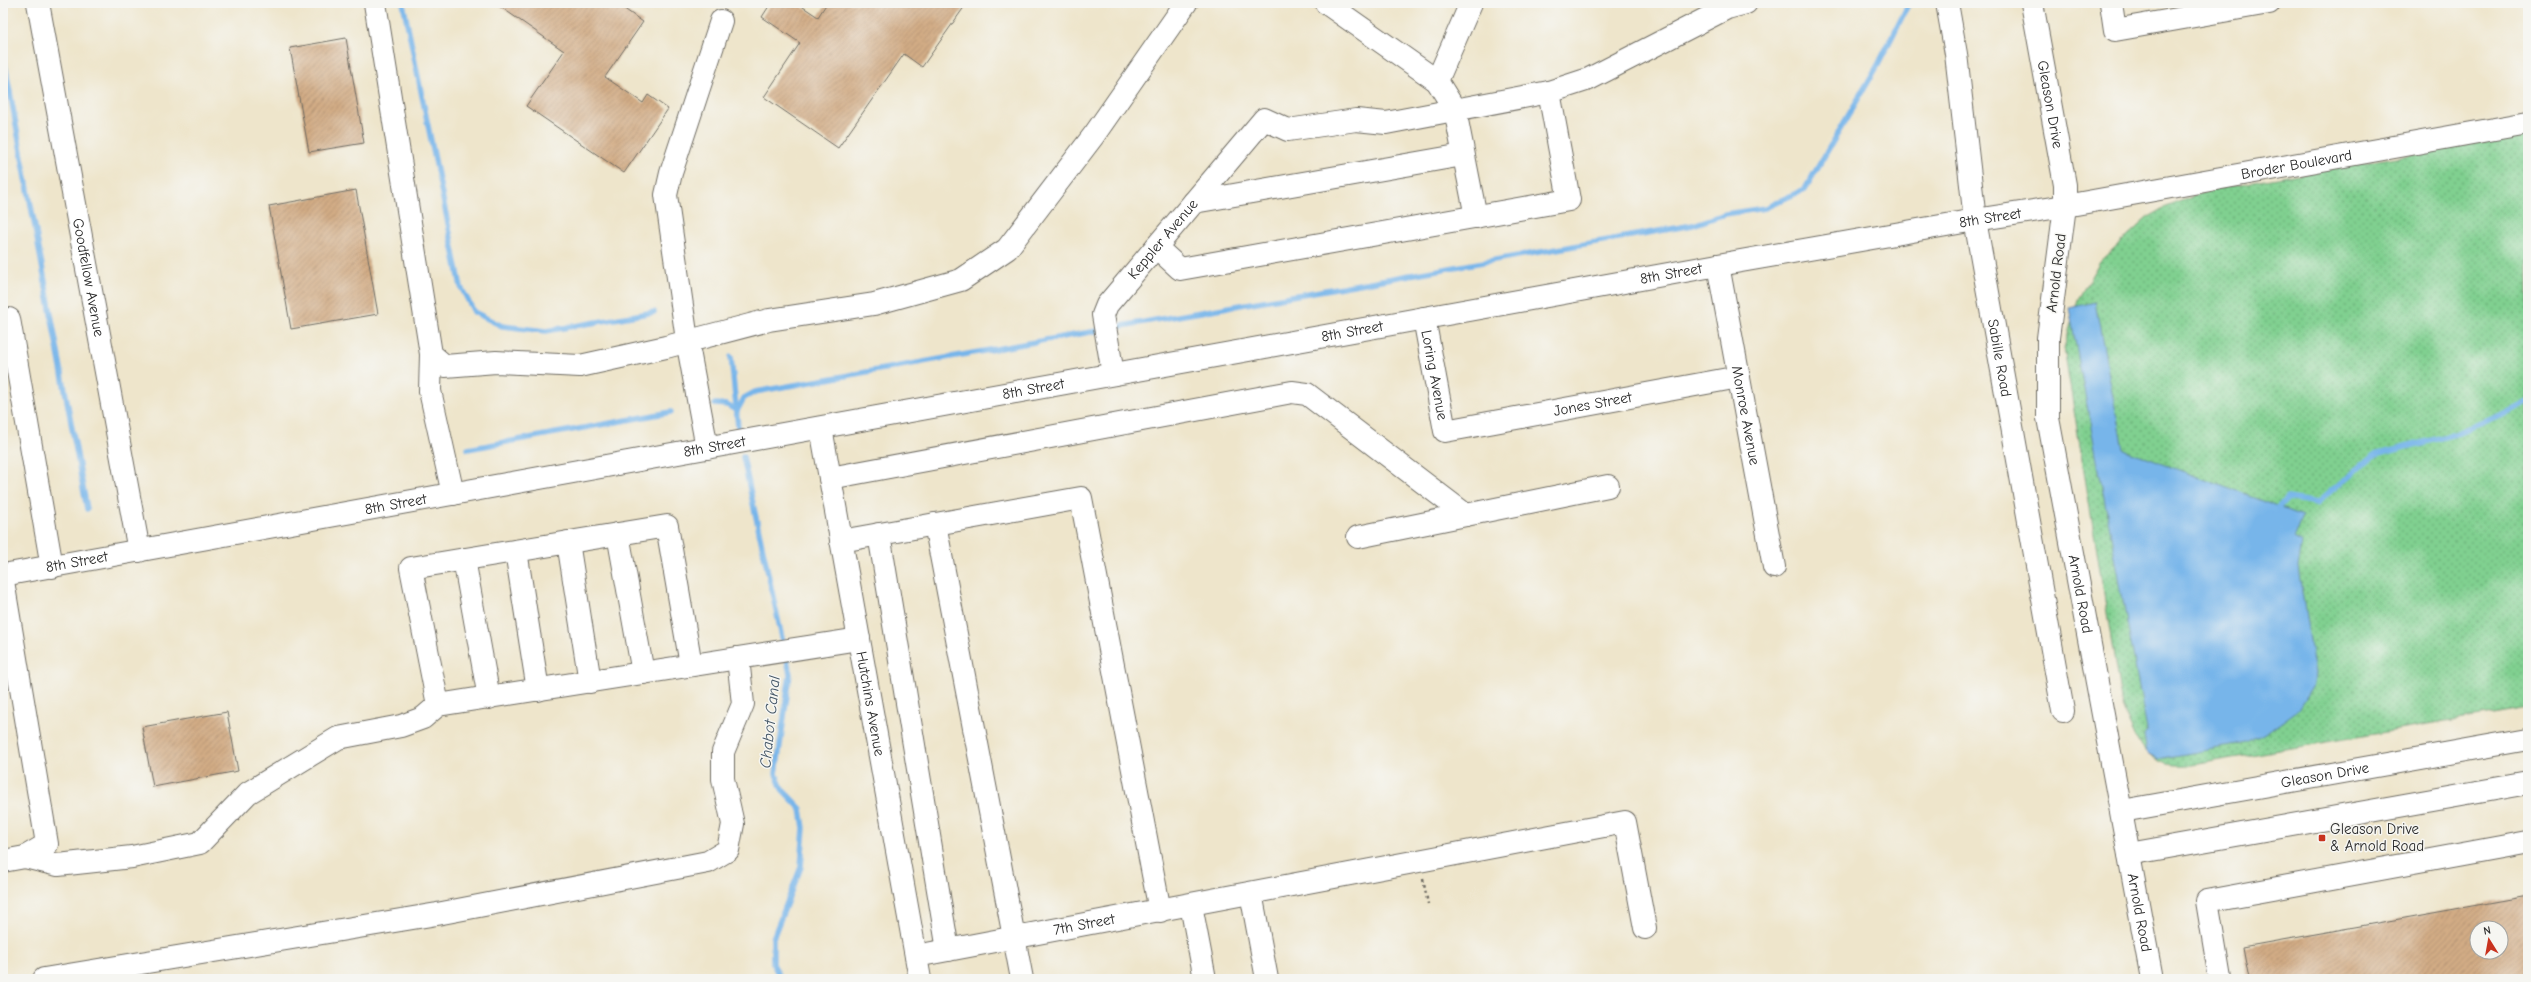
<svg xmlns="http://www.w3.org/2000/svg" width="2531" height="982" font-family="'Comic Neue',sans-serif">
	<defs>
		<pattern id="grass-dots" width="8" height="8" patternUnits="userSpaceOnUse"><rect width="8" height="8" fill="#80d090"/><path d="M2 2h.1M6 6h.1" fill="none" stroke="#69a976" stroke-width="1.8" stroke-linecap="round"/></pattern>
		<pattern id="building-hatch" width="6" height="6" patternUnits="userSpaceOnUse"><rect width="6" height="6" fill="#d2ac85"/><path d="M-1 1l2-2M0 6l6-6M5 7l2-2" fill="none" stroke="#ab8c6d"/></pattern>
	</defs>
	<rect width="100%" height="100%" fill="#f6f6f2"/>
	<filter id="ink" filterUnits="userSpaceOnUse"><feTurbulence type="fractalNoise" baseFrequency=".025" numOctaves="2"/><feDisplacementMap in="SourceGraphic" scale="8" xChannelSelector="R" yChannelSelector="G"/><feConvolveMatrix kernelMatrix="1 2 1 2 8 2 1 2 1" color-interpolation-filters="sRGB"/></filter>
	<filter id="wash" filterUnits="userSpaceOnUse"><feTurbulence type="fractalNoise" baseFrequency=".012" numOctaves="4" result="noise"/><feDisplacementMap in="SourceGraphic" scale="16" xChannelSelector="R" yChannelSelector="G"/><feGaussianBlur stdDeviation="0.9" result="paint"/><feColorMatrix in="noise" values="0 0 0 0 0 0 0 0 0 0 0 0 0 0 0 0 0 1.4 0 .05"/><feComposite in="paint" operator="in"/></filter>
	<g filter="url(#wash)">
		<rect width="100%" height="100%" fill="#eee5cb"/>
		<!-- grass -->
		<path fill="url(#grass-dots)" stroke="#567e5e" d="M 2528,134 L 2528,708 L 2192,765 C 2184,765 2172,766 2164,763 C 2140,755 2131,727 2122,706 L 2064,348 L 2078,299 L 2100,261 L 2147,218 L 2168,206 L 2213,189 Z"/>
		<!-- water -->
		<path fill="#77b5ea" stroke="#51708a" d="M 2095,302 L 2123,449 L 2302,516 L 2293,539 L 2302,544 L 2298,567 L 2315,673 L 2314,684 L 2298,710 L 2268,732 L 2247,743 L 2158,759 L 2147,753 L 2144,735 L 2147,730 L 2069,308 Z"/>
		<g fill="none" stroke-linecap="round" stroke-linejoin="round">
			<!-- stream -->
			<g stroke="#77b5ea" stroke-width="5.5">
				<path d="M 403,3 L 461,287 L 474,312 L 502,326 L 546,331 L 654,312"/>
				<path d="M 3,9 L 4,3"/>
				<path d="M 3,54 L 87,509"/>
				<path d="M 1110,328 L 1693,225 L 1725,214 L 1765,208 L 1805,189 L 1878,65 L 1909,3"/>
				<path d="M 731,357 L 738,427"/>
				<path d="M 715,404 L 727,405 L 737,411"/>
				<path d="M 737,411 L 744,398 L 755,392 L 1102,330"/>
				<path d="M 468,449 L 671,412"/>
				<path d="M 743,457 L 784,647"/>
				<path d="M 2275,512 L 2288,498 L 2317,503 L 2372,456 L 2455,434 L 2528,403"/>
				<path d="M 781,979 L 773,964 L 773,938 L 801,867 L 804,828 L 801,809 L 782,789 L 776,774 L 790,674 L 786,655"/>
			</g>
		</g>
		<g id="blocks">
			<!-- building -->
			<g fill="url(#building-hatch)" fill-rule="evenodd">
				<path d="M 495,3 L 616,3 L 643,22 L 605,77 L 643,103 L 648,95 L 668,109 L 624,173 L 526,106 L 564,51 Z"/>
				<path d="M 771,3 L 797,3 L 818,17 L 827,3 L 967,3 L 922,67 L 904,54 L 838,148 L 764,97 L 800,43 L 762,17 Z"/>
				<path d="M 346,38 L 364,143 L 309,152 L 290,48 Z"/>
				<path d="M 356,190 L 378,314 L 291,329 L 269,206 Z"/>
				<path d="M 227,712 L 238,771 L 153,787 L 142,727 Z"/>
				<path d="M 2528,896 L 2528,979 L 2249,979 L 2243,947 ZM 2477,928 L 2501,928 L 2501,952 L 2477,952 Z"/>
			</g>
		</g>
	</g>
	<g filter="url(#ink)">
		<use href="#blocks" fill-opacity="0" stroke="#6f6c63" stroke-width="1"/>
		<g fill="none" stroke-linecap="round" stroke-linejoin="round">
			<defs>
				<g id="minor">
					<path id="s1" d="M 38,3 L 139,551"/>
					<path d="M 375,3 L 431,354 L 445,366 L 496,362 L 580,366 L 666,347 L 769,320 L 874,304 L 961,280 L 1007,249 L 1094,135 L 1186,3"/>
					<path d="M 1326,3 L 1437,81 L 1455,110 L 1476,217"/>
					<path id="s2" d="M 1947,3 L 1956,54 L 1975,220 L 2063,711"/>
					<path id="s3" d="M 2032,3 L 2065,185 L 2065,206 L 2048,338 L 2048,418 L 2152,979"/>
					<path d="M 2111,3 L 2115,30 L 2269,3"/>
					<path d="M 1437,81 L 1471,3"/>
					<path d="M 1194,202 L 1463,155"/>
					<path d="M 1156,247 L 1180,269 L 1569,200 L 1549,92"/>
					<path id="s4" d="M 1718,265 L 1774,567"/>
					<path id="s5" d="M 1424,318 L 1445,431 L 1739,377"/>
					<path d="M 9,319 L 52,567"/>
					<path d="M 431,354 L 430,391 L 453,494"/>
					<path id="s6" d="M 1113,374 L 1103,315 L 1107,305 L 1264,119 L 1288,130 L 1356,120 L 1386,123 L 1549,92 L 1589,79 L 1727,8 L 1746,3"/>
					<path id="s7" d="M 821,428 L 920,979"/>
					<path d="M 707,448 L 687,340 L 666,195 L 671,173 L 721,21"/>
					<path d="M 830,478 L 1292,392 L 1307,394 L 1466,515 L 1608,486"/>
					<path d="M 935,524 L 1022,979"/>
					<path d="M 618,534 L 643,673"/>
					<path d="M 879,534 L 948,950"/>
					<path d="M 1358,537 L 1466,515"/>
					<path d="M 841,541 L 1081,498 L 1160,911"/>
					<path d="M 568,542 L 590,682"/>
					<path d="M 516,551 L 538,690"/>
					<path d="M 464,559 L 489,698"/>
					<path id="s8" d="M 3,575 L 1718,265 L 1975,220 L 2065,206 L 2528,123"/>
					<path d="M 3,581 L 47,844 L 25,857 L 3,861"/>
					<path d="M 691,665 L 667,526 L 411,568 L 438,705 L 859,639"/>
					<path d="M 25,857 L 58,865 L 132,857 L 200,843 L 248,793 L 338,738 L 401,726 L 423,718 L 438,705"/>
					<path d="M 1251,893 L 1267,979"/>
					<path d="M 1191,905 L 1205,979"/>
					<path id="s9" d="M 916,956 L 1625,822 L 1645,928"/>
					<path d="M 44,979 L 437,914 L 708,862 L 728,850 L 733,824 L 723,779 L 723,752 L 743,704 L 738,658"/>
					<path d="M 2220,979 L 2207,901 L 2528,842"/>
				</g>
				<g id="major">
					<path id="s10" d="M 2122,811 L 2528,739"/>
					<path d="M 2129,854 L 2528,783"/>
				</g>
			</defs>
			<!-- minor casing -->
			<use href="#minor" stroke="#6f6c63" stroke-width="24"/>
			<!-- major casing -->
			<use href="#major" stroke="#6f6c63" stroke-width="24"/>
			<!-- path -->
			<path stroke="#6f6c63" stroke-width="2.5" stroke-dasharray="3 3" stroke-linecap="butt" d="M 1423,879 L 1428,904"/>
			<!-- minor -->
			<use href="#minor" stroke="#fff" stroke-width="22"/>
			<!-- major -->
			<use href="#major" stroke="#fff" stroke-width="22"/>
		</g>
	</g>
	<!-- markers -->
	<rect fill="#c8321e" stroke="#f6f6f2" stroke-width="1.5" x="2318" y="834" width="8" height="8" rx="2"/>
	<g text-anchor="middle" dominant-baseline="central" stroke-width="3" stroke-linejoin="round" paint-order="stroke">
		<!-- street labels -->
		<g font-size="15" fill="#2b2b2b" stroke="#f6f6f2">
			<text stroke="none"><textPath href="#s3" startOffset="103">Gleason Drive</textPath></text>
			<text stroke="none"><textPath href="#s8" startOffset="2330">Broder Boulevard</textPath></text>
			<text stroke="none"><textPath href="#s8" startOffset="2019">8th Street</textPath></text>
			<text stroke="none"><textPath href="#s6" startOffset="157">Keppler Avenue</textPath></text>
			<text stroke="none"><textPath href="#s8" startOffset="1695">8th Street</textPath></text>
			<text transform="translate(2056 273) rotate(-83)">Arnold Road</text>
			<text stroke="none"><textPath href="#s1" startOffset="279">Goodfellow Avenue</textPath></text>
			<text stroke="none"><textPath href="#s8" startOffset="1371">8th Street</textPath></text>
			<text stroke="none"><textPath href="#s2" startOffset="359">Sabille Road</textPath></text>
			<text stroke="none"><textPath href="#s5" startOffset="58">Loring Avenue</textPath></text>
			<text stroke="none"><textPath href="#s8" startOffset="1047">8th Street</textPath></text>
			<text stroke="none"><textPath href="#s5" startOffset="265">Jones Street</textPath></text>
			<text stroke="none"><textPath href="#s4" startOffset="153">Monroe Avenue</textPath></text>
			<text stroke="none"><textPath href="#s8" startOffset="723">8th Street</textPath></text>
			<text stroke="none"><textPath href="#s8" startOffset="399">8th Street</textPath></text>
			<text stroke="none"><textPath href="#s8" startOffset="75">8th Street</textPath></text>
			<text stroke="none"><textPath href="#s3" startOffset="598">Arnold Road</textPath></text>
			<text stroke="none"><textPath href="#s7" startOffset="280">Hutchins Avenue</textPath></text>
			<text stroke="none"><textPath href="#s10" startOffset="206">Gleason Drive</textPath></text>
			<text stroke="none"><textPath href="#s3" startOffset="922">Arnold Road</textPath></text>
			<text stroke="none"><textPath href="#s9" startOffset="171">7th Street</textPath></text>
		</g>
		<!-- poi labels -->
		<g font-size="15" fill="#2b2b2b" stroke="#f6f6f2" text-anchor="start">
			<text x="2330" y="829">Gleason Drive<tspan x="2330" dy="17">&amp; Arnold Road</tspan></text>
		</g>
		<!-- water labels -->
		<g font-size="16" font-style="italic" fill="#425464" stroke="#f6f6f2">
			<text transform="translate(770 722) rotate(-84)">Chabot Canal</text>
		</g>
	</g>
	<!-- margin -->
	<rect width="2531" height="982" fill="none" stroke="#f6f6f2" stroke-width="16"/>
	<!-- north arrow -->
	<g transform="translate(2489 940) rotate(349)"><circle r="19" fill="#f6f6f2" stroke="#a5a5a2"/>
	<path d="M0-3L7 15L0 10L-7 15Z" fill="#c8321e"/>
	<text y="-6" font-size="11" font-weight="bold" text-anchor="middle" fill="#2b2b2b">N</text>
	</g>
</svg>
